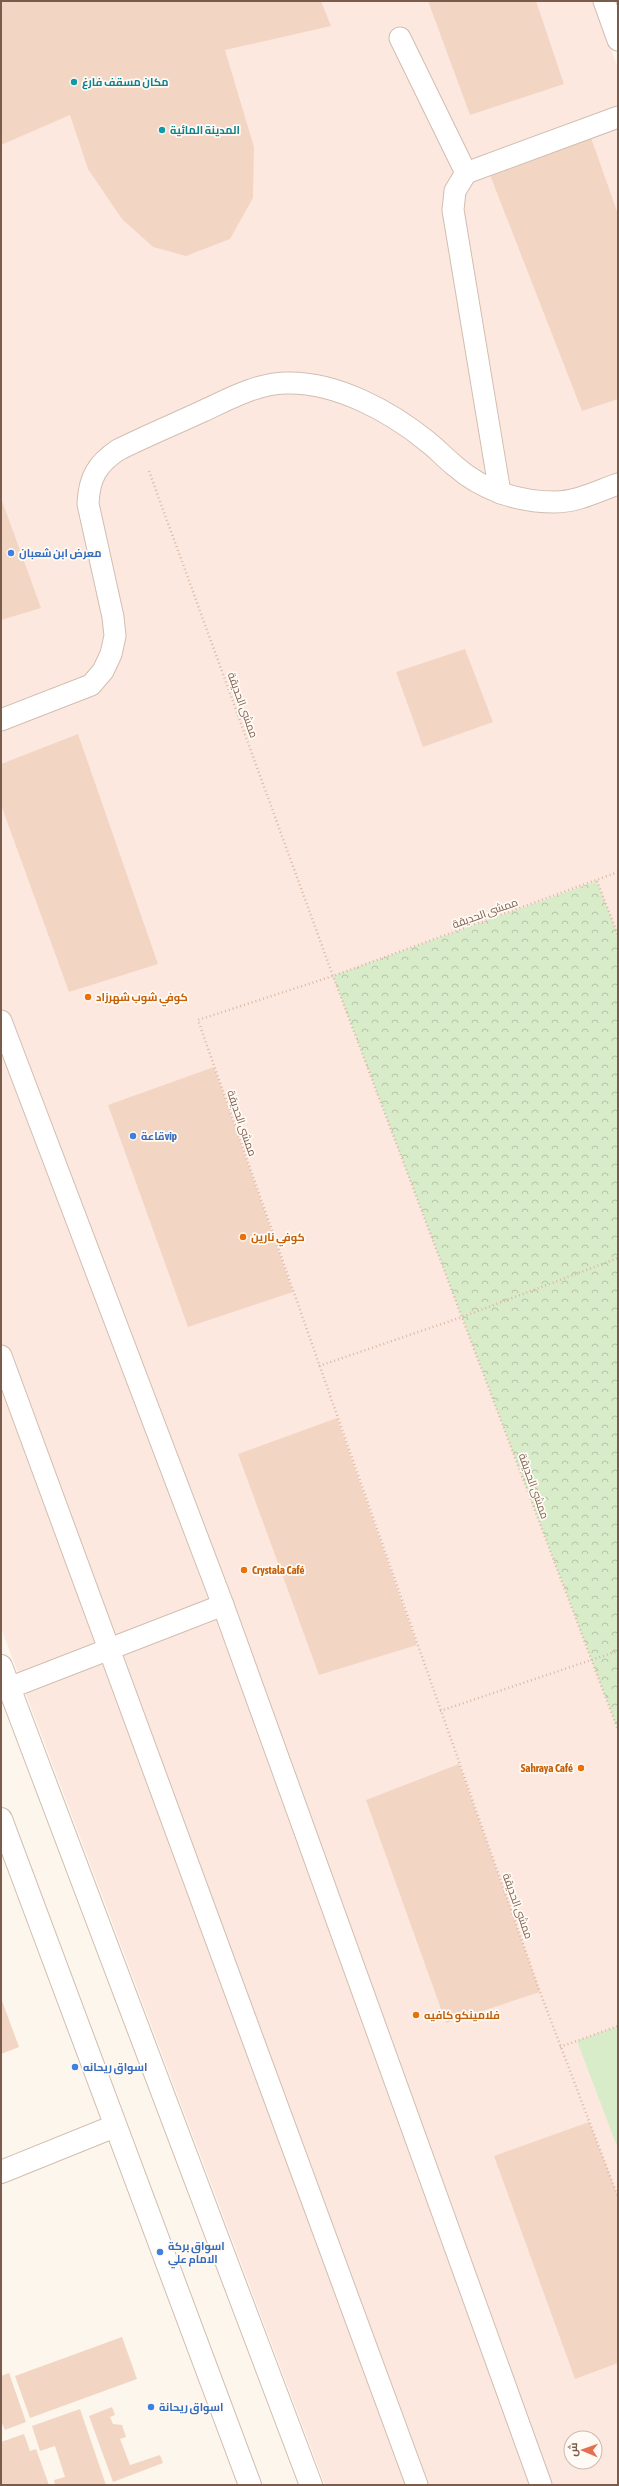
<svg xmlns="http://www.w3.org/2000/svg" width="619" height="2486" font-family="'Asap Condensed',Cairo,sans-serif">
	<defs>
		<pattern id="forest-crowns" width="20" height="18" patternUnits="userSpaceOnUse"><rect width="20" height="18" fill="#d8ecc9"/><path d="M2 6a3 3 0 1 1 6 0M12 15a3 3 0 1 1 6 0" fill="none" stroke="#b4c2a5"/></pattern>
	</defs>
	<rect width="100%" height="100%" fill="#fdf6ec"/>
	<!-- commercial -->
	<path fill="#fde8e0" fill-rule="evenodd" d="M 1,1 L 593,1 L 618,68 L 618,2485 L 325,2485 L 1,1628 ZM 571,2438 L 595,2438 L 595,2462 L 571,2462 Z"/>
	<!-- grass -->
	<path fill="#d8ecc9" d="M 618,2026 L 618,2149 L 577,2041 Z"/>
	<!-- forest -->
	<path fill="url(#forest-crowns)" d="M 597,881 L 618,935 L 618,1730 L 333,976 Z"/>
	<!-- building -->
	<g fill="#f3d5c3">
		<path d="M 1,1 L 321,1 L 331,26 L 225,50 L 254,147 L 253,198 L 230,239 L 186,256 L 153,247 L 122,219 L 88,169 L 70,115 L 1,145 Z"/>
		<path d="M 428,1 L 536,1 L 564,84 L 470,115 Z"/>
		<path d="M 589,132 L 618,214 L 618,399 L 582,411 L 488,170 Z"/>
		<path d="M 1,498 L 41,608 L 1,620 Z"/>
		<path d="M 465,649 L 493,722 L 423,747 L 396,672 Z"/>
		<path d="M 78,734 L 158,964 L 69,992 L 1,805 L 1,764 Z"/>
		<path d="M 214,1067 L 293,1292 L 188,1327 L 108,1105 Z"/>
		<path d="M 337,1418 L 417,1645 L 319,1675 L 238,1454 Z"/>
		<path d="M 459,1764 L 540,1992 L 446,2023 L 366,1800 Z"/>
		<path d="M 1,1998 L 19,2047 L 1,2054 Z"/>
		<path d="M 589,2122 L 618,2196 L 618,2363 L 575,2379 L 494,2156 Z"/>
		<path d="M 122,2337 L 137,2379 L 30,2418 L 15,2376 Z"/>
		<path d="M 9,2373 L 26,2422 L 5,2430 L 1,2421 L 1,2376 Z"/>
		<path d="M 112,2407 L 115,2415 L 110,2417 L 113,2424 L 122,2425 L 126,2437 L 120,2439 L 130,2465 L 160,2455 L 163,2463 L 113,2482 L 89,2416 Z"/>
		<path d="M 80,2409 L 106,2485 L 55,2485 L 54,2480 L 65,2477 L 55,2446 L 40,2451 L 32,2426 Z"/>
		<path d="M 24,2434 L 30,2451 L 36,2449 L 49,2485 L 1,2485 L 1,2442 Z"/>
	</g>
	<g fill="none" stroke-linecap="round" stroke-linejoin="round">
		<defs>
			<g id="service">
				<path d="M 604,1 L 618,40"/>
				<path d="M 400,38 L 466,173"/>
				<path d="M 500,493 L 453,210 L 455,191 L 466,173 L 618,117"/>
				<path d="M 1,720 L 91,685 L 103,671 L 111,654 L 115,636 L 113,617 L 88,504 C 89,478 97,464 118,450 C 146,436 175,424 203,411 C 229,399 256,384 285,383 C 335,381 390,411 428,442 C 437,449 445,458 455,466 C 482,490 518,502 555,502 C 577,502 598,491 618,484"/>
				<path d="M 1,1021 L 223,1605 L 541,2485"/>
				<path d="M 1,1356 L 417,2485"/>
				<path d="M 9,1688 L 223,1605"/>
			</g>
			<path id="minor" d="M 1,2172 L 115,2126"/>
			<g id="tertiary">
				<path d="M 1,1666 L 311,2485"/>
				<path d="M 1,1819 L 250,2485"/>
			</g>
		</defs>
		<!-- service casing -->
		<use href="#service" stroke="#d1beb0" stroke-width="23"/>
		<!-- minor casing -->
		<use href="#minor" stroke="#d1beb0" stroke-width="24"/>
		<!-- tertiary casing -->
		<use href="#tertiary" stroke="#d1beb0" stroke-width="24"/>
		<!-- path -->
		<g stroke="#d9b8a5" stroke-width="2.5" stroke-dasharray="1 3" stroke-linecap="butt">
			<path d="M 149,471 L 333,976 L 618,1730"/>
			<path d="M 618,872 L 333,976 L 198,1020 L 540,1992 L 618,2197"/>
			<path d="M 597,881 L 618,935"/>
			<path d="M 319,1366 L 462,1317 L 618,1258"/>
			<path d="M 440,1711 L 618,1651"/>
			<path d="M 560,2047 L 618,2026"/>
		</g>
		<!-- service -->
		<use href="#service" stroke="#fff" stroke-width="21"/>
		<!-- minor -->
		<use href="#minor" stroke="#fff" stroke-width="22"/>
		<!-- tertiary -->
		<use href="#tertiary" stroke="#fff" stroke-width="22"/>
	</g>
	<!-- markers -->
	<g fill="#0f9aa8" stroke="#fffaf3" stroke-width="1.5">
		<circle cx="74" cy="82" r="4"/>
		<circle cx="162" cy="130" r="4"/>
	</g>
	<g fill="#3f7fe0" stroke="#fffaf3" stroke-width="1.5">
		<circle cx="11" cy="553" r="4"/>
		<circle cx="133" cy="1136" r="4"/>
		<circle cx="75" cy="2067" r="4"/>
		<circle cx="160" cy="2252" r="4"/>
		<circle cx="151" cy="2407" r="4"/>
	</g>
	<g fill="#e8710a" stroke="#fffaf3" stroke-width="1.5">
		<circle cx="88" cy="997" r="4"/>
		<circle cx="243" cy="1237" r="4"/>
		<circle cx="244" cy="1570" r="4"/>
		<circle cx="581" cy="1768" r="4"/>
		<circle cx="416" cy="2015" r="4"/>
	</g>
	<g text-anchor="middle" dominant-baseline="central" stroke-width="3.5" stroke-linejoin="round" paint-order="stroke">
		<!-- culture labels -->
		<g font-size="11" font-weight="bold" fill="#0d838f" stroke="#fffaf3" text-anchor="start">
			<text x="82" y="82">مكان مسقف فارغ</text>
			<text x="170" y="130">المدينة المائية</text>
		</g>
		<!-- shop labels -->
		<g font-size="11" font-weight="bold" fill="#366cbe" stroke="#fffaf3" text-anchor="start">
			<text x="19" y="553">معرض ابن شعبان</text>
			<text x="141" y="1136">قاعةvip</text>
			<text x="83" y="2067">اسواق ريحانه</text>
			<text x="168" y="2246">اسواق بركة<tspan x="168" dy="13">الامام علي</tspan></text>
			<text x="159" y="2407">اسواق ريحانة</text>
		</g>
		<!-- street labels -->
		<g font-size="11" fill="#7a5c4d" stroke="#fffaf3">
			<text transform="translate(243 705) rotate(70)">ممشى الحديقة</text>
			<text transform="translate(485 913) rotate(-20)">ممشى الحديقة</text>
			<text transform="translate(242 1123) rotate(71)">ممشى الحديقة</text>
			<text transform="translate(534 1486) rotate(70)">ممشى الحديقة</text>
			<text transform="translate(518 1906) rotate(70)">ممشى الحديقة</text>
		</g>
		<!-- food labels -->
		<g font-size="11" font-weight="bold" fill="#c56008" stroke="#fffaf3" text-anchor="start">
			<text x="96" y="997">كوفي شوب شهرزاد</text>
			<text x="251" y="1237">كوفي نارين</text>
			<text x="252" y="1570">Crystala Café</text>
			<text x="573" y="1768" text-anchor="end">Sahraya Café</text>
			<text x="424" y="2015">فلامينكو كافيه</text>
		</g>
	</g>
	<!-- border -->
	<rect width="619" height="2486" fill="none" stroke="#7a5c4d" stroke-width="4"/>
	<!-- north arrow -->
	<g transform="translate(583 2450) rotate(272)"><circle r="19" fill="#fffaf3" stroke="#cabbb1"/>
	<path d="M0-3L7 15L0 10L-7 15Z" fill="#e76f51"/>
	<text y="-6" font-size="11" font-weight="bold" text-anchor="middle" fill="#7a5c4d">ش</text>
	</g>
</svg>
